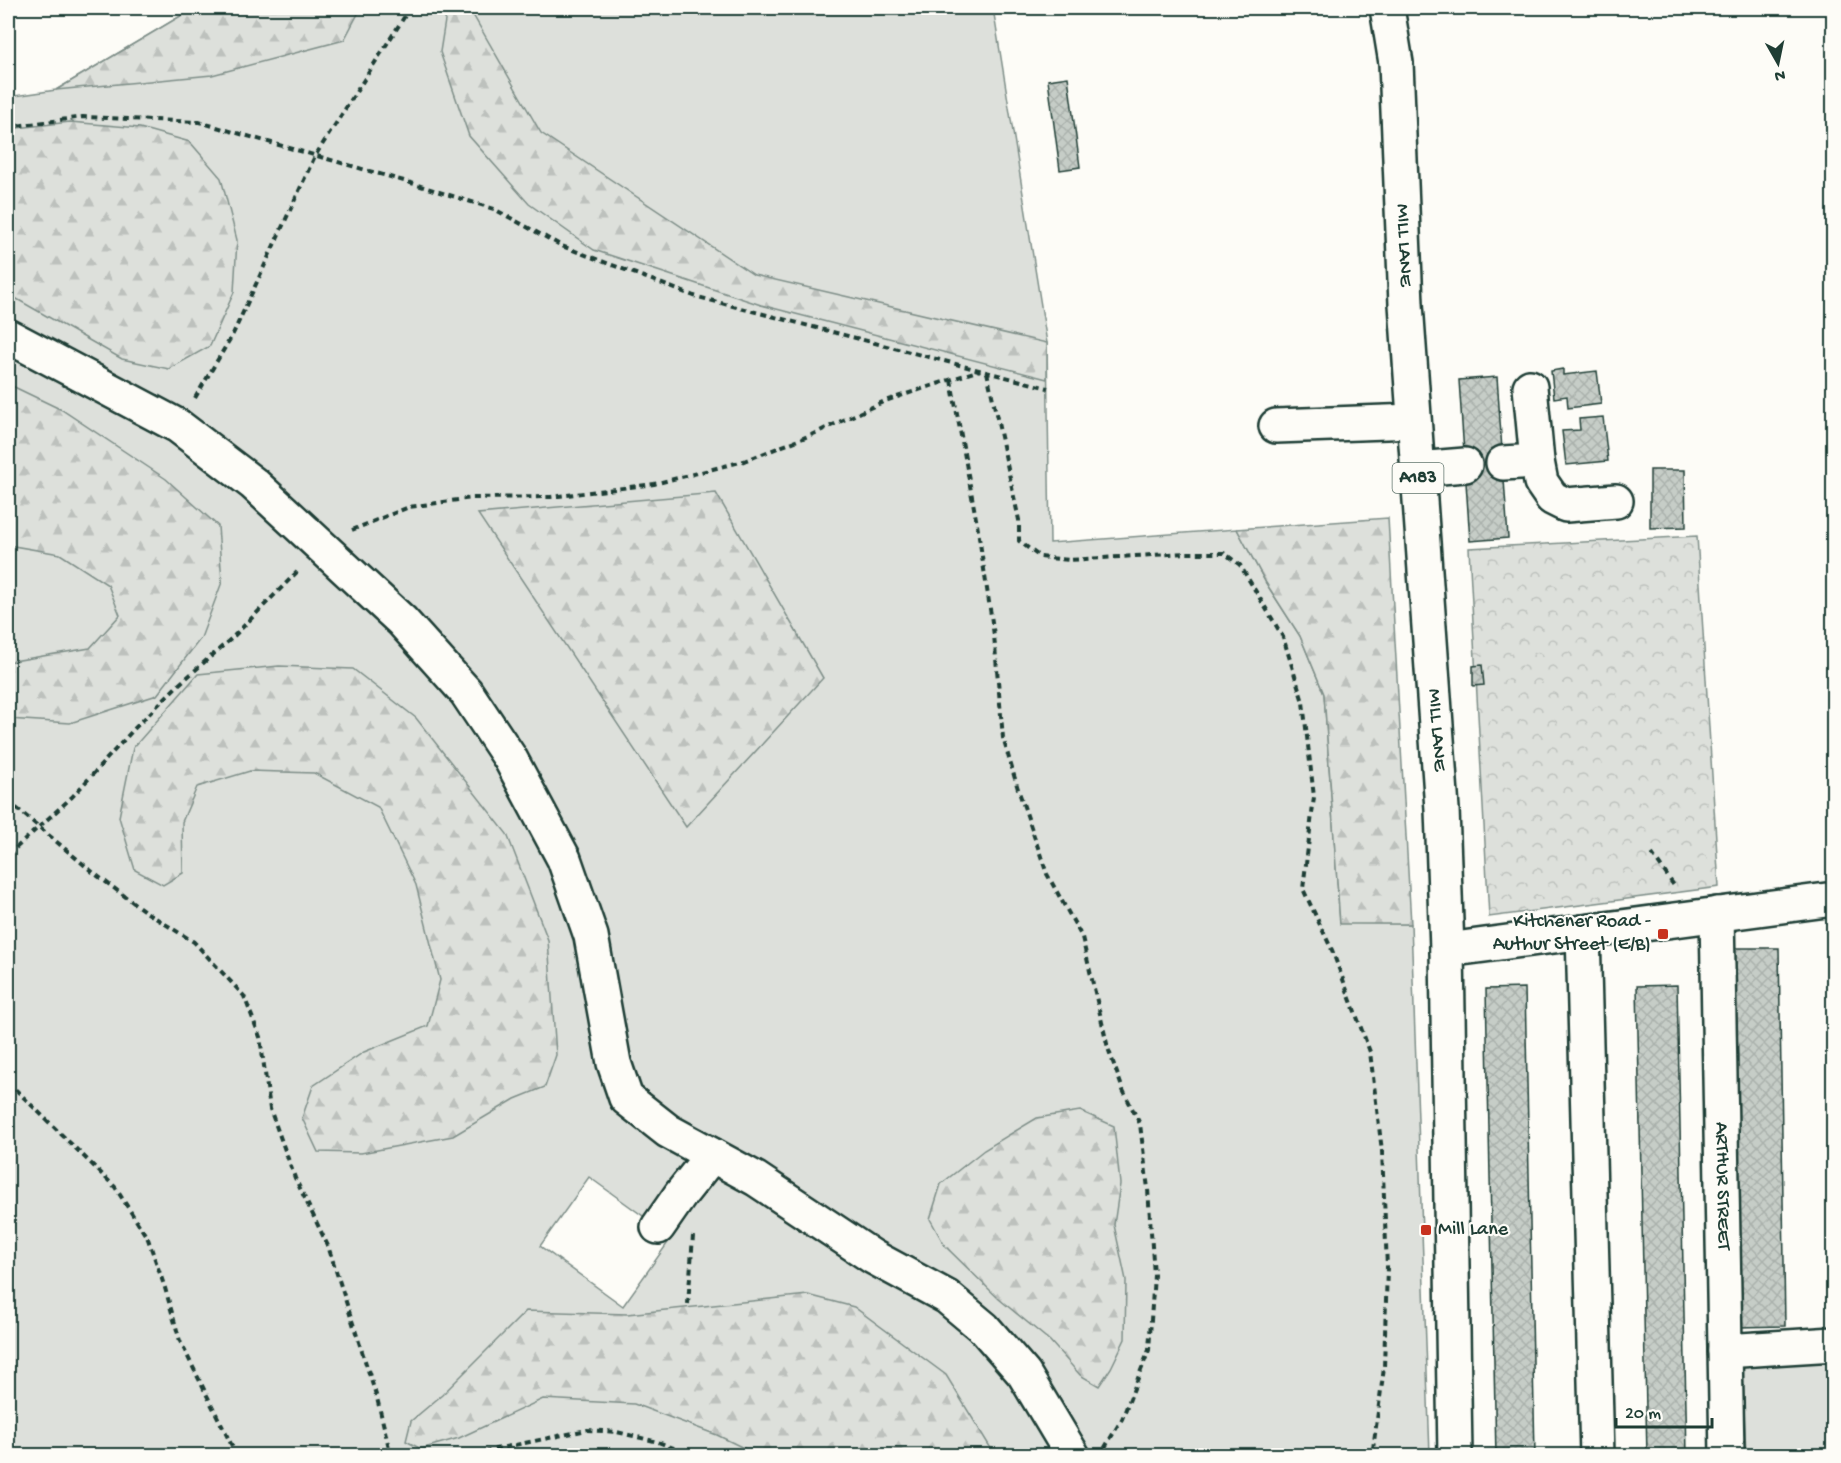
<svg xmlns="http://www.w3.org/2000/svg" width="1841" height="1463" font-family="'Gochi Hand',sans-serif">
	<defs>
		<pattern id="forest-firs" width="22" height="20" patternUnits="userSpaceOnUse" patternTransform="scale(1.5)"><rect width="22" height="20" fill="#dde0db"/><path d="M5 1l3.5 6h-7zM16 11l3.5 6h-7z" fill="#bdc1bd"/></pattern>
		<pattern id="park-crowns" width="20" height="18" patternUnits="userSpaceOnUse" patternTransform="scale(1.5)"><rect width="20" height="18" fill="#dde0db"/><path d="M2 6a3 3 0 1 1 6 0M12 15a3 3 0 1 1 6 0" fill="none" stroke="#bdc1bd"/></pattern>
		<pattern id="building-cross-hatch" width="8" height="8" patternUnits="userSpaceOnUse" patternTransform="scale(1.5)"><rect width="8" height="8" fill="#c6cdc7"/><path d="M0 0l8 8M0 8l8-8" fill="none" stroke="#aab1ac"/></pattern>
	</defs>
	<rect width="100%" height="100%" fill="#fdfcf7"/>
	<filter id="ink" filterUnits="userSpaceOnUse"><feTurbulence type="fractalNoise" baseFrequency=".0167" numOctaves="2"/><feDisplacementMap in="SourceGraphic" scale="12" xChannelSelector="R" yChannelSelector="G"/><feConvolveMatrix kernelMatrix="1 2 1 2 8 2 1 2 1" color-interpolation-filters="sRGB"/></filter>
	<g filter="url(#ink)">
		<!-- green -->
		<g fill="#dde0db" stroke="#7e8e88" stroke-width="1.5" fill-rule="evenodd">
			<path d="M 194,8 L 993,8 L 1047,343 L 1050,543 L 1237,529 L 1266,583 L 1300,636 L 1324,694 L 1340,923 L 1411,924 L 1430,1455 L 8,1455 L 8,97 L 56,90 ZM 589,1177 L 672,1237 L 623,1306 L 540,1246 Z"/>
			<path d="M 1833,1358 L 1833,1455 L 1746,1455 L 1742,1364 Z"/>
		</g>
		<!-- forest -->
		<g fill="url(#forest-firs)" stroke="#7e8e88" stroke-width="1.5">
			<path d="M 194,8 L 361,8 L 344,40 L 212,75 L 56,90 Z"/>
			<path d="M 447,8 L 469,8 L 541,133 L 754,275 L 1047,343 L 1047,379 L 761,305 L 594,250 L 529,204 L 469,136 L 440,52 Z"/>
			<path d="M 70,122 L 140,128 L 190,142 L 221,178 L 237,240 L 234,292 L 210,346 L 169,369 L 122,359 L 8,294 L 8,129 Z"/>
			<path d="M 8,384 L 62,410 L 166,479 L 218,526 L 222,582 L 201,638 L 157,695 L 70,723 L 8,719 L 8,662 L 90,648 L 120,615 L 108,585 L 60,554 L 8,545 Z"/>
			<path d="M 716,493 L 823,678 L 686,827 L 478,514 Z"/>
			<path d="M 1388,518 L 1411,924 L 1340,924 L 1324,694 L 1300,636 L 1266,583 L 1237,529 Z"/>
			<path d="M 279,666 L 353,669 L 416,718 L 507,834 L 548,940 L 556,1055 L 545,1087 L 515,1099 L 453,1136 L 361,1153 L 318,1152 L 302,1118 L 313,1086 L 364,1052 L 428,1026 L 440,980 L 416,885 L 378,807 L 314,773 L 250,771 L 197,787 L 182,822 L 183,873 L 163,885 L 135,870 L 119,817 L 133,748 L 198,674 Z"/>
			<path d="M 1080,1111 L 1114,1126 L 1120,1184 L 1114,1225 L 1126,1280 L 1125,1339 L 1111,1368 L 1099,1386 L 1080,1375 L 1050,1341 L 999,1299 L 945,1246 L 930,1219 L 941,1184 L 984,1150 L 1037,1118 Z"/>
			<path d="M 808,1295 L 854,1307 L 946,1375 L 995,1455 L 758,1455 L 717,1435 L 634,1404 L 543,1399 L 459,1438 L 421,1449 L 406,1441 L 411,1421 L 442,1395 L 526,1311 L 627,1314 Z"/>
		</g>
		<!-- park -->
		<path fill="url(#park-crowns)" stroke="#7e8e88" stroke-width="1.5" d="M 1697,536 L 1719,887 L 1489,917 L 1469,548 Z"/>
		<!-- building -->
		<g fill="url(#building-cross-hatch)" stroke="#1f3d34" stroke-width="1.5">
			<path d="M 1068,77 L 1080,167 L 1060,170 L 1048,80 Z"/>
			<path d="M 1563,369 L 1563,375 L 1597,371 L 1601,404 L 1568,408 L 1567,396 L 1554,398 L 1551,371 Z"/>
			<path d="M 1497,377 L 1508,538 L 1470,541 L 1459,380 Z"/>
			<path d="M 1603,417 L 1608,461 L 1566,465 L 1562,431 L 1580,430 L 1579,419 Z"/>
			<path d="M 1650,470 L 1685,470 L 1686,527 L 1650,528 Z"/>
			<path d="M 1482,665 L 1484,685 L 1473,686 L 1473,666 Z"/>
			<path d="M 1733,948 L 1779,948 L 1785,1326 L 1739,1327 Z"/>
			<path d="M 1677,985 L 1687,1456 L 1647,1456 L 1637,986 Z"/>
			<path d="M 1525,988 L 1535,1456 L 1496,1456 L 1486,989 Z"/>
		</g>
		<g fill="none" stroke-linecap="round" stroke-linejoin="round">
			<defs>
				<g id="minor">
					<path d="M 8,336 L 178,426 L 254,484 L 402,621 L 466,692 L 510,758 L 564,859 L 591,936 L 614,1063 L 626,1098 L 668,1131 L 756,1179 L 873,1257 L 947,1297 L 984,1328 L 1024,1374 L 1073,1456"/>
					<path d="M 1530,387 L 1537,461 L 1541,482 L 1552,498 L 1566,505 L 1616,501"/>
					<path d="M 1276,426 L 1414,421"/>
					<path d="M 1503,463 L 1537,461"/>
					<path d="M 1417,469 L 1465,465"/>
					<path id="s1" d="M 1717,914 L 1727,1456"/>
					<path d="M 1583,932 L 1597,1456"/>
					<path d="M 1447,950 L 1834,899"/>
					<path d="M 658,1227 L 681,1194 L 712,1155"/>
					<path d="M 1725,1351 L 1834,1344"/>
				</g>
				<g id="major">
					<path id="s2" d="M 1387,8 L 1396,63 L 1406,304 L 1442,809 L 1447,950 L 1455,1456"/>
				</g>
			</defs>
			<!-- minor casing -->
			<use href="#minor" stroke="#1f3d34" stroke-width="38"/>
			<!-- major casing -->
			<use href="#major" stroke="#1f3d34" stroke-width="38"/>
			<!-- path -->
			<g stroke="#1f3d34" stroke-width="4" stroke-dasharray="6 4.5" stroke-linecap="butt">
				<path d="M 8,127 L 83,117 L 199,122 L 411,183 L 494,209 L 562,246 L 694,296 L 1048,388"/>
				<path d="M 987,372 L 1019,520 L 1019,541 L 1040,557 L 1069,560 L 1186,553 L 1224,553 L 1240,565 L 1283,637 L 1303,702 L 1314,797 L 1303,889 L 1332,950 L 1370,1052 L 1382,1151 L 1387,1267 L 1384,1368 L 1372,1456"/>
				<path d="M 951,380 L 978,530 L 994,635 L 1003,738 L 1018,789 L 1047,874 L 1082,937 L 1108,1048 L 1123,1090 L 1140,1124 L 1148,1189 L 1154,1275 L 1149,1350 L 1122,1419 L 1104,1449"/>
				<path d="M 195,398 L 233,334 L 315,156 L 410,8"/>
				<path d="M 352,530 L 409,507 L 472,498 L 551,497 L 654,484 L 744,461 L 811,435 L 885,401 L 980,370"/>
				<path d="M 8,801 L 95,874 L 146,912 L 194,942 L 244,996 L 260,1037 L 270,1109 L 295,1178 L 328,1246 L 377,1398 L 391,1456"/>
				<path d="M 1652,854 L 1675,887"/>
				<path d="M 8,855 L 72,797 L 134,729 L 176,687 L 232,638 L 299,570"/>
				<path d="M 8,1082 L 115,1187 L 148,1239 L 165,1288 L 180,1341 L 237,1456"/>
				<path d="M 688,1304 L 693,1236"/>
				<path d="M 474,1456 L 496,1449 L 587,1430 L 617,1432 L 658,1442 L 694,1456"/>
			</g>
			<!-- minor -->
			<use href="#minor" stroke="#fdfcf7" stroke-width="33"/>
			<!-- major -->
			<use href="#major" stroke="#fdfcf7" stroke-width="33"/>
		</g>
	</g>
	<!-- markers -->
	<g fill="#c8321e" stroke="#fdfcf7" stroke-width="2">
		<rect x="1657" y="928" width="12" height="12" rx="3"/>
		<rect x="1420" y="1224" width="12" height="12" rx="3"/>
	</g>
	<g text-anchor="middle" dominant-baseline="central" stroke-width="4.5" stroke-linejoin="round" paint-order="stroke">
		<!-- shield labels -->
		<rect fill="#fdfcf7" stroke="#62766e" stroke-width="1.5" x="1392.5" y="463" width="51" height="30" rx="4.5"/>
		<g font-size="18" font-weight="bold" fill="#1f3d34">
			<text x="1418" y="478">A183</text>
		</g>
		<!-- street labels -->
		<g font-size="20" fill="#1f3d34" stroke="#fdfcf7">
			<text stroke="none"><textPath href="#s2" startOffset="238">MILL LANE</textPath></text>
			<text stroke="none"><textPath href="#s2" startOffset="724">MILL LANE</textPath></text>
			<text stroke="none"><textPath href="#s1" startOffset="272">ARTHUR STREET</textPath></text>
		</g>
		<!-- poi labels -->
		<g font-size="20" fill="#1f3d34" stroke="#fdfcf7" text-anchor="end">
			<text x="1651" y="922">Kitchener Road -<tspan x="1651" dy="23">Authur Street (E/B)</tspan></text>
			<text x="1438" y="1230" text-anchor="start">Mill Lane</text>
		</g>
	</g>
	<!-- margin -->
	<rect width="1841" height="1463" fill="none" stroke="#fdfcf7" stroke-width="30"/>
	<rect x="15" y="15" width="1811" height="1433" fill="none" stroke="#1f3d34" stroke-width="2" filter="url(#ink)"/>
	<!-- north arrow -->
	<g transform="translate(1778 63) rotate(171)" stroke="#fdfcf7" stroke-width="4.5" paint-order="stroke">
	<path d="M0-4.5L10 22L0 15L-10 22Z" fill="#1f3d34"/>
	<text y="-9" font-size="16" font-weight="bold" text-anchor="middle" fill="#1f3d34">N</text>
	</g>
	<!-- scale -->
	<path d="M1616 1418v9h96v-9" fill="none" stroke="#1f3d34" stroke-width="3"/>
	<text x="1625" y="1418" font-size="18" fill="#1f3d34" stroke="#fdfcf7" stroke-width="4.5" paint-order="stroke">20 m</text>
</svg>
